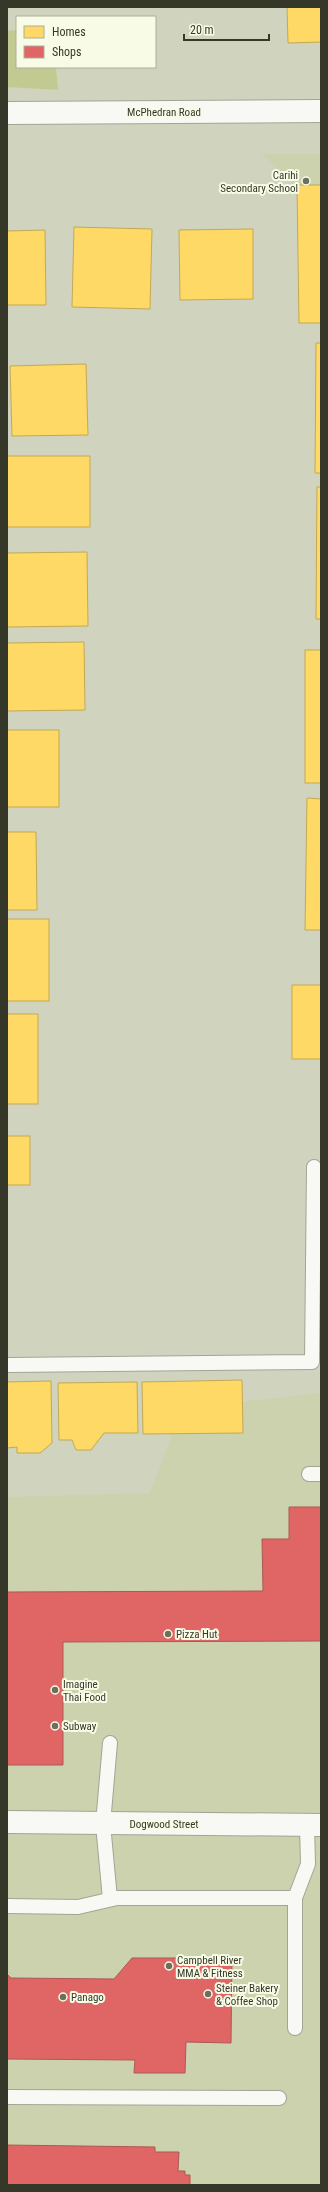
<svg xmlns="http://www.w3.org/2000/svg" width="328" height="2192" font-family="'Roboto Condensed',sans-serif">
	<rect width="100%" height="100%" fill="#d0d4be"/>
	<!-- built -->
	<g fill="#ccd2ae">
		<path d="M 261,154 L 321,154 L 321,209 Z"/>
		<path d="M 321,1393 L 321,2185 L 7,2185 L 7,1497 L 150,1493 L 182,1408 Z"/>
	</g>
	<!-- green -->
	<path fill="#c2ca92" d="M 17,30 L 17,67 L 56,67 L 58,90 L 7,87 L 7,31 Z"/>
	<!-- homes -->
	<g fill="#ffd966" stroke="#c2a953">
		<path d="M 287,7 L 321,7 L 321,42 L 288,43 Z"/>
		<path d="M 297,185 L 321,185 L 321,323 L 299,323 Z"/>
		<path d="M 74,227 L 152,229 L 150,309 L 72,307 Z"/>
		<path d="M 253,229 L 253,299 L 180,300 L 179,230 Z"/>
		<path d="M 45,230 L 46,305 L 7,305 L 7,231 Z"/>
		<path d="M 316,343 L 321,343 L 321,473 L 315,473 Z"/>
		<path d="M 86,364 L 88,435 L 12,436 L 10,366 Z"/>
		<rect x="7" y="456" width="83" height="71"/>
		<path d="M 317,487 L 321,487 L 321,619 L 316,619 Z"/>
		<path d="M 87,552 L 88,626 L 7,627 L 7,553 Z"/>
		<path d="M 84,642 L 85,710 L 7,711 L 7,643 Z"/>
		<rect x="305" y="650" width="16" height="133"/>
		<rect x="7" y="730" width="52" height="77"/>
		<path d="M 307,798 L 321,799 L 321,930 L 305,930 Z"/>
		<path d="M 7,832 L 36,832 L 37,910 L 7,910 Z"/>
		<rect x="7" y="919" width="42" height="82"/>
		<rect x="292" y="985" width="29" height="74"/>
		<rect x="7" y="1014" width="31" height="90"/>
		<rect x="7" y="1136" width="23" height="49"/>
		<path d="M 242,1380 L 243,1433 L 143,1434 L 142,1382 Z"/>
		<path d="M 51,1381 L 52,1443 L 40,1453 L 17,1453 L 17,1447 L 7,1448 L 7,1382 Z"/>
		<path d="M 137,1382 L 138,1433 L 104,1433 L 91,1450 L 76,1450 L 72,1440 L 59,1440 L 58,1383 Z"/>
	</g>
	<!-- shops -->
	<g fill="#e06666" stroke="#ad5853">
		<path d="M 289,1507 L 321,1507 L 321,1641 L 63,1642 L 63,1765 L 7,1765 L 7,1592 L 263,1591 L 262,1539 L 289,1539 Z"/>
		<path d="M 132,1958 L 232,1958 L 231,2043 L 186,2042 L 185,2073 L 134,2073 L 135,2060 L 7,2059 L 7,1974 L 11,1978 L 114,1979 Z"/>
		<path d="M 7,2145 L 155,2147 L 155,2152 L 179,2152 L 178,2171 L 185,2171 L 185,2175 L 190,2175 L 190,2185 L 7,2185 Z"/>
	</g>
	<g fill="none" stroke-linecap="round" stroke-linejoin="round">
		<defs>
			<g id="service">
				<path d="M 7,1365 L 312,1362 L 314,1167"/>
				<path d="M 309,1474 L 321,1474"/>
				<path d="M 110,1743 L 103,1824 L 110,1899"/>
				<path d="M 295,1898 L 308,1864 L 307,1825"/>
				<path d="M 7,1906 L 78,1907 L 117,1898 L 295,1898 L 295,2028"/>
				<path d="M 7,2097 L 279,2098"/>
			</g>
			<path id="minor" d="M 7,113 L 321,111"/>
			<path id="secondary" d="M 7,1822 L 321,1825"/>
		</defs>
		<!-- service casing -->
		<use href="#service" stroke="#a2a594" stroke-width="16"/>
		<!-- minor casing -->
		<use href="#minor" stroke="#a2a594" stroke-width="24"/>
		<!-- secondary casing -->
		<use href="#secondary" stroke="#a2a594" stroke-width="24"/>
		<!-- service -->
		<use href="#service" stroke="#f8f9f5" stroke-width="14"/>
		<!-- minor -->
		<use href="#minor" stroke="#f8f9f5" stroke-width="22"/>
		<!-- secondary -->
		<use href="#secondary" stroke="#f8f9f5" stroke-width="22"/>
	</g>
	<!-- markers -->
	<g fill="#6b6f5c" stroke="#f8fce7" stroke-width="1.5">
		<circle cx="306" cy="181" r="4"/>
		<circle cx="168" cy="1634" r="4"/>
		<circle cx="55" cy="1690" r="4"/>
		<circle cx="55" cy="1726" r="4"/>
		<circle cx="169" cy="1966" r="4"/>
		<circle cx="208" cy="1994" r="4"/>
		<circle cx="63" cy="1997" r="4"/>
	</g>
	<g text-anchor="middle" dominant-baseline="central" stroke-width="4" stroke-linejoin="round" paint-order="stroke">
		<!-- street labels -->
		<g font-size="11" fill="#353828" stroke="#f8fce7">
			<text x="164" y="112">McPhedran Road</text>
			<text x="164" y="1824">Dogwood Street</text>
		</g>
		<!-- poi labels -->
		<g font-size="11" fill="#353828" stroke="#f8fce7" text-anchor="start">
			<text x="298" y="175" text-anchor="end">Carihi<tspan x="298" dy="13">Secondary School</tspan></text>
			<text x="176" y="1634">Pizza Hut</text>
			<text x="63" y="1684">Imagine<tspan x="63" dy="13">Thai Food</tspan></text>
			<text x="63" y="1726">Subway</text>
			<text x="177" y="1960">Campbell River<tspan x="177" dy="13">MMA &amp; Fitness</tspan></text>
			<text x="216" y="1988">Steiner Bakery<tspan x="216" dy="13">&amp; Coffee Shop</tspan></text>
			<text x="71" y="1997">Panago</text>
		</g>
	</g>
	<!-- border -->
	<rect width="328" height="2192" fill="none" stroke="#353828" stroke-width="16"/>
	<!-- legend -->
	<rect x="16" y="16" width="140" height="52" fill="#f8fce7" stroke="#aaae9b"/>
	<rect x="24" y="26" width="20" height="12" fill="#ffd966" stroke="#aaae9b"/>
	<text x="52" y="36" font-size="12" fill="#353828">Homes</text>
	<rect x="24" y="46" width="20" height="12" fill="#e06666" stroke="#aaae9b"/>
	<text x="52" y="56" font-size="12" fill="#353828">Shops</text>
	<!-- scale -->
	<path d="M184 34v6h85v-6" fill="none" stroke="#353828" stroke-width="2"/>
	<text x="190" y="34" font-size="12" fill="#353828" stroke="#f8fce7" stroke-width="3" paint-order="stroke">20 m</text>
</svg>
